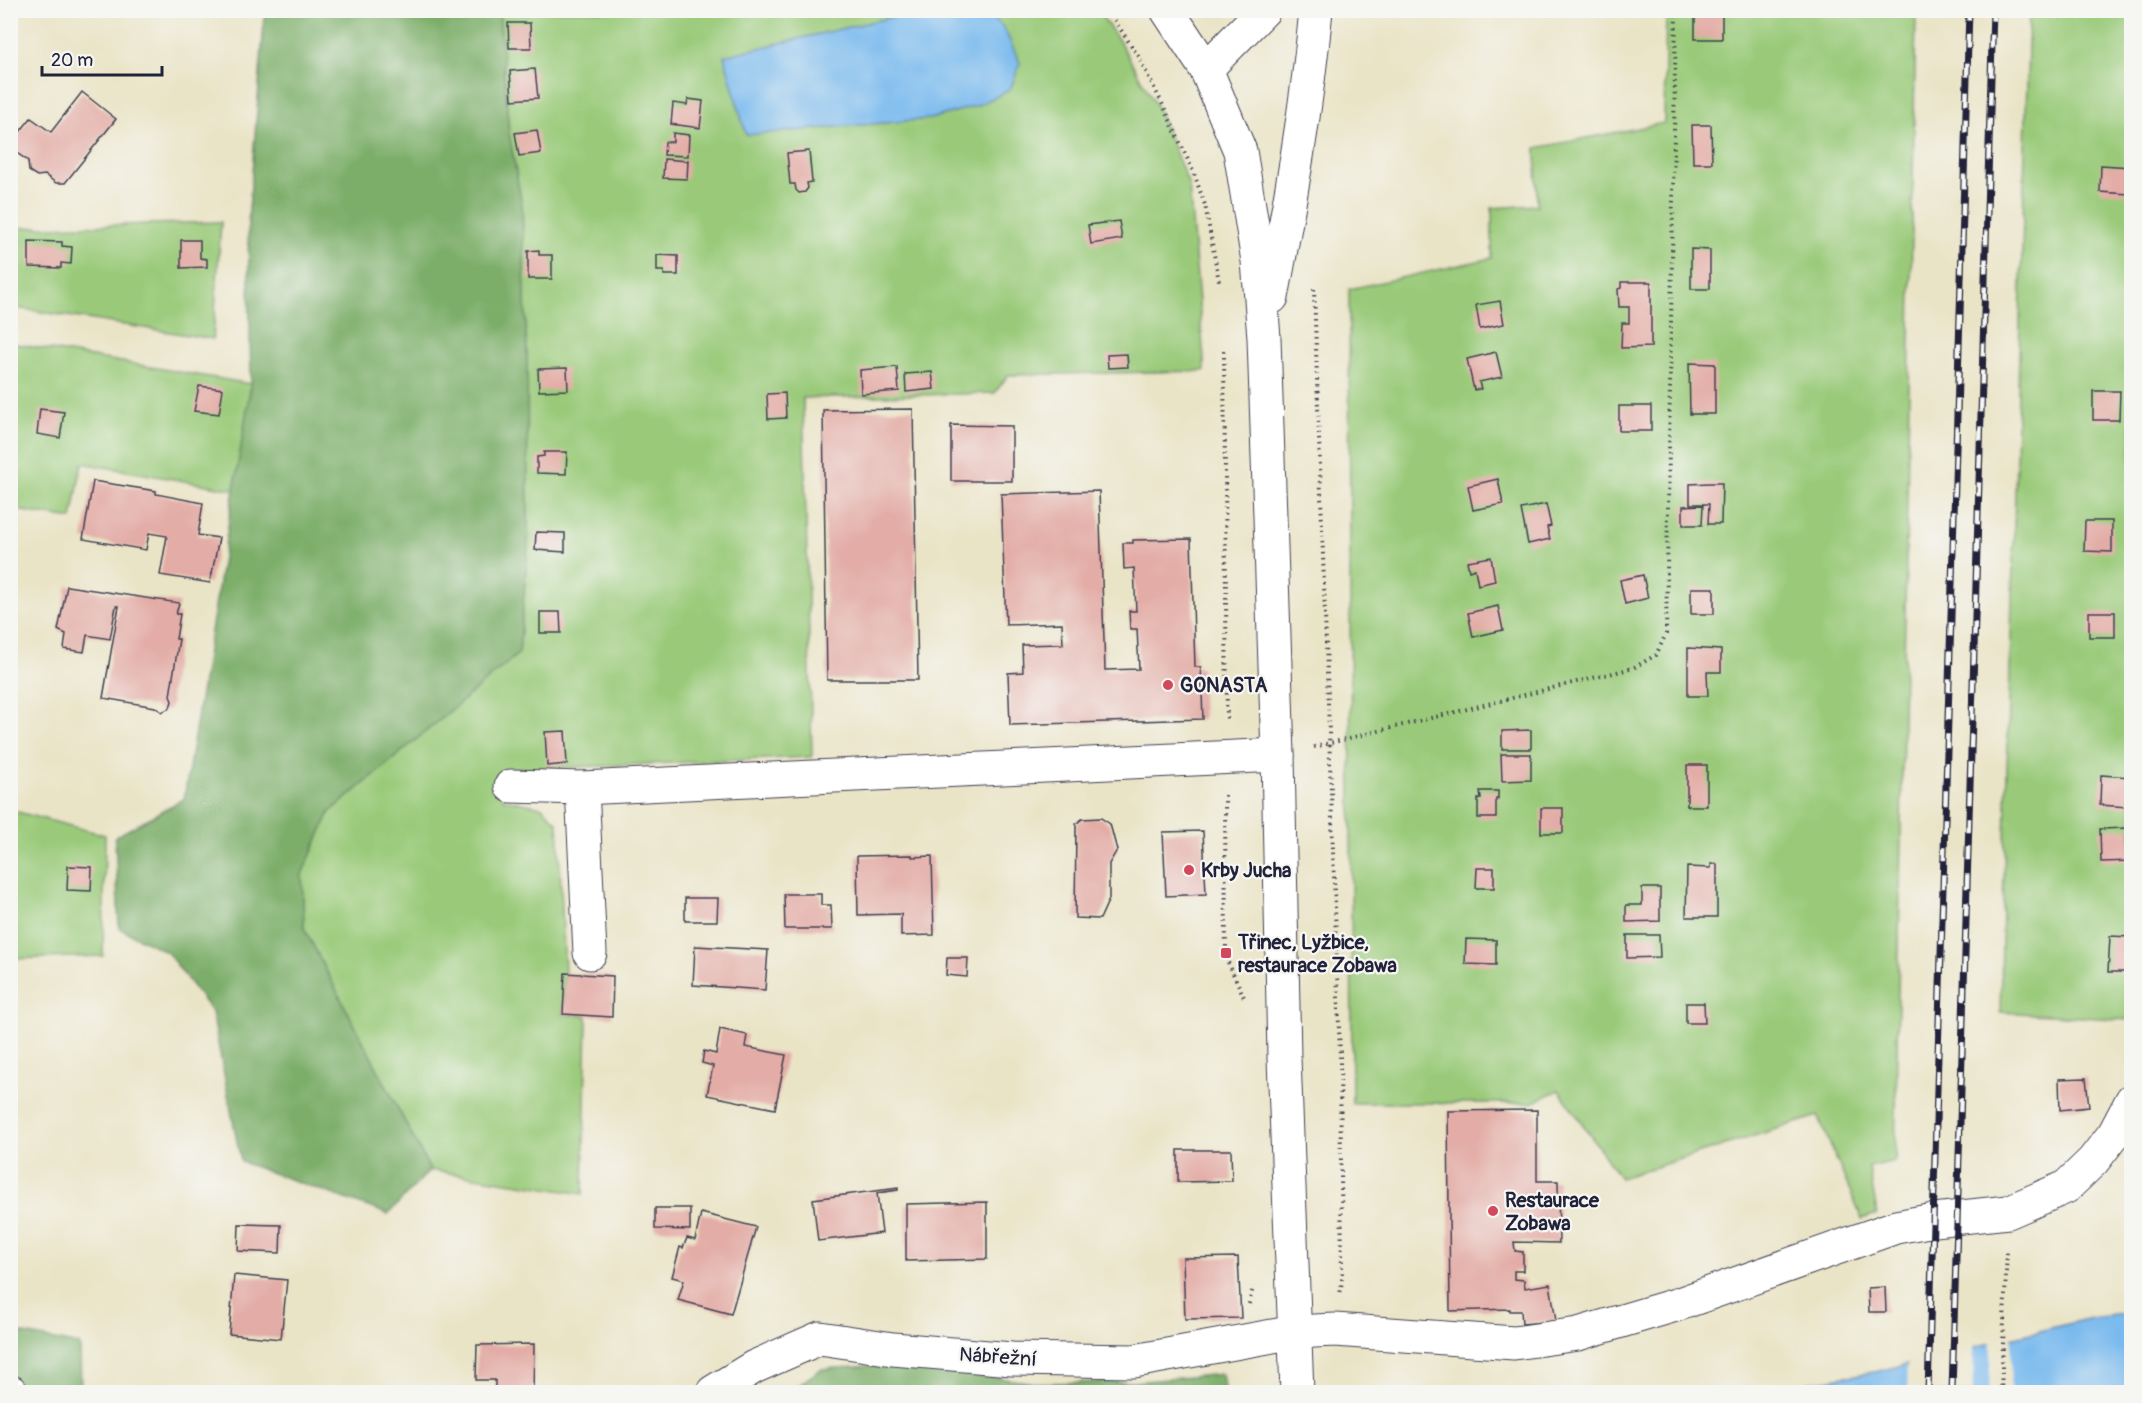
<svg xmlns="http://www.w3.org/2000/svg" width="2142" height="1403" font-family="Pangolin,sans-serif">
	<rect width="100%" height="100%" fill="#f6f6f2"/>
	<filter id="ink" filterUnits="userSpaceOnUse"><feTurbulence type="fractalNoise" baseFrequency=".0167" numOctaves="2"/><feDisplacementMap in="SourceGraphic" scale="12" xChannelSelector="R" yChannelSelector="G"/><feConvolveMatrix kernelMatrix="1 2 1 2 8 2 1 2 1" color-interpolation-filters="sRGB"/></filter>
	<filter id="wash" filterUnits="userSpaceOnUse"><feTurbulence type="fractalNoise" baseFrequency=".008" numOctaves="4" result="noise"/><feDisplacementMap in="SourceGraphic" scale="24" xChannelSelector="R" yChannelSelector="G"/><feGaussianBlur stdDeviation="1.35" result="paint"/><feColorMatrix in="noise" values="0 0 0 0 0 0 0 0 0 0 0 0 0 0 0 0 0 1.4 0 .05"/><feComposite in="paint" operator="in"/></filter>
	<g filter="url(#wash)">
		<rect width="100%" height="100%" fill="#eae4c7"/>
		<!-- green -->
		<g fill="#9aca79" stroke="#5e765a" stroke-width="1.5">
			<path d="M 499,11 L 1098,11 L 1118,39 L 1156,105 L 1189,185 L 1205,371 L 1008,375 L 995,393 L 803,398 L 812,757 L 508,770 L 503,799 L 542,807 L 558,823 L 565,973 L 563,1014 L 587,1016 L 583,1194 L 430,1170 L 304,928 L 302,873 L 330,812 L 519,653 L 528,545 L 527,359 L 522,206 L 509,133 Z"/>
			<path d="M 1666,11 L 1916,11 L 1895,1161 L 1869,1167 L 1877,1214 L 1862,1219 L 1818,1116 L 1620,1178 L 1559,1090 L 1531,1103 L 1352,1103 L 1349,289 L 1492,258 L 1492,208 L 1537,205 L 1536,148 L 1664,123 Z"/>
			<path d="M 2029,11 L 2131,11 L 2131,1020 L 2000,1012 Z"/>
			<path d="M 221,222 L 213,339 L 11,307 L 10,228 Z"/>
			<path d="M 10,343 L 251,384 L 235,490 L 82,463 L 72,519 L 11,509 Z"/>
			<path d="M 10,810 L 105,835 L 103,956 L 11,959 Z"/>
		</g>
		<!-- forest -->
		<g fill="#7bae69" stroke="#4e6852" stroke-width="1.5">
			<path d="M 265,11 L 499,11 L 509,133 L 522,206 L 527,359 L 528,545 L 519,653 L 330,812 L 302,874 L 304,928 L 430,1170 L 388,1214 L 241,1162 L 212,1012 L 167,952 L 119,928 L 115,837 L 184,799 L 251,384 L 248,222 Z"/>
			<path d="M 10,1331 L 80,1345 L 81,1392 L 11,1392 Z"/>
			<path d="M 871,1366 L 961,1373 L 1035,1383 L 1134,1382 L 1222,1374 L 1225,1392 L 788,1392 L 821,1369 Z"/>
		</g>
		<!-- water -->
		<g fill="#79baee" stroke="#4e6e94" stroke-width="1.5">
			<path d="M 986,11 L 1004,28 L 1020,63 L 1010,90 L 976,106 L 930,119 L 746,135 L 724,56 L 918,11 Z"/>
			<path d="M 2131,1313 L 2131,1392 L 1757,1392 L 1879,1371 L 2091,1318 Z"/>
		</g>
		<!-- pier -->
		<g fill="#eae4c7">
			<path d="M 2012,1335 L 2010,1392 L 1989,1392 L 1991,1340 Z"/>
			<path d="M 1974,1344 L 1973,1392 L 1907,1392 L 1908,1360 Z"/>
		</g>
		<g id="blocks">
			<!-- building -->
			<g fill="#e3aca6">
				<rect x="1695" y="10" width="27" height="29"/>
				<path d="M 508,23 L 530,23 L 531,48 L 509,48 Z"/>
				<path d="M 535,69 L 538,98 L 512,100 L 510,71 Z"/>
				<path d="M 82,92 L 116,119 L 65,183 L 56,183 L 45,175 L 37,176 L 29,171 L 28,161 L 10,148 L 10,144 L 31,118 L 51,132 Z"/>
				<path d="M 688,99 L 703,101 L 700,128 L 671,124 L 673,103 L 687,105 Z"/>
				<path d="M 1692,125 L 1711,125 L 1712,163 L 1693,163 Z"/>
				<path d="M 537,130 L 541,153 L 519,156 L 515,133 Z"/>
				<path d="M 673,133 L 689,135 L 688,156 L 664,155 L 665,142 L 673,142 Z"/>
				<path d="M 809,151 L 812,182 L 807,183 L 808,188 L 805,192 L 799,193 L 796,190 L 795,184 L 790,184 L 787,153 Z"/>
				<path d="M 664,159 L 688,161 L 687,179 L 663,178 Z"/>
				<path d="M 2101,165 L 2131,167 L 2129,194 L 2100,192 Z"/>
				<path d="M 1119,221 L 1122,239 L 1091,244 L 1088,225 Z"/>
				<path d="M 181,240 L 200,240 L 200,258 L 207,259 L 207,267 L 181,268 Z"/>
				<path d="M 29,241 L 62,242 L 62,246 L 72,247 L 71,264 L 61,263 L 61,268 L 29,267 Z"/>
				<path d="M 1691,249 L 1710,250 L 1710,289 L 1691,289 Z"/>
				<path d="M 539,250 L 539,255 L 552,255 L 552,279 L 528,279 L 528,251 Z"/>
				<path d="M 657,255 L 678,256 L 678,275 L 664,275 L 664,271 L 657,271 Z"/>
				<path d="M 1621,282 L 1651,282 L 1651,347 L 1621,348 L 1622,323 L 1629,323 L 1629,307 L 1619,307 L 1618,289 L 1621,288 Z"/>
				<path d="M 1500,301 L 1504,324 L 1480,329 L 1476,305 Z"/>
				<path d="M 1496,352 L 1502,377 L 1479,382 L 1481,389 L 1474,390 L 1467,359 Z"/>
				<path d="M 1127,354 L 1128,367 L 1108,368 L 1107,355 Z"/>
				<path d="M 1689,363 L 1715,364 L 1715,414 L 1690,414 Z"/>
				<path d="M 897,367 L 899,391 L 861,394 L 860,370 Z"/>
				<path d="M 567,368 L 568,390 L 539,391 L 538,369 Z"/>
				<path d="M 932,372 L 934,389 L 906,392 L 905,374 Z"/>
				<path d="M 199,386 L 223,389 L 219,414 L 194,411 Z"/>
				<path d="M 2093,391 L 2120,391 L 2119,420 L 2093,420 Z"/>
				<path d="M 785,393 L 786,418 L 768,419 L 767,394 Z"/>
				<rect x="1619" y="406" width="32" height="25"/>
				<path d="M 40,409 L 64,412 L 60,438 L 37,434 Z"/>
				<path d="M 913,409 L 918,680 L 827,680 L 823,410 Z"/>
				<path d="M 951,425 L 1012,426 L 1012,481 L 951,481 Z"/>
				<path d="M 544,452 L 567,452 L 566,474 L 537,473 L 537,457 L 544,456 Z"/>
				<path d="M 1498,479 L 1503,504 L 1473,510 L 1468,486 Z"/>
				<path d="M 93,481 L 156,491 L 156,494 L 203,503 L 198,535 L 219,538 L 210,583 L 160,575 L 167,536 L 149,533 L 146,550 L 83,539 Z"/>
				<path d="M 1709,483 L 1722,483 L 1721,524 L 1708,524 L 1709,504 L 1690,504 L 1690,484 Z"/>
				<path d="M 1099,491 L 1105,670 L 1139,669 L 1137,629 L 1130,629 L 1129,611 L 1136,611 L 1134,568 L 1124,569 L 1123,543 L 1133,543 L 1133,540 L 1191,539 L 1195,667 L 1201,667 L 1203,719 L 1010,725 L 1008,673 L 1023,672 L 1022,645 L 1063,644 L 1062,623 L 1006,625 L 1001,494 Z"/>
				<path d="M 1546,504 L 1551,526 L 1547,527 L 1550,539 L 1528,544 L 1521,509 Z"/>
				<path d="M 1703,505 L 1702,525 L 1683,525 L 1683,506 Z"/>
				<path d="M 2085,521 L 2112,521 L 2112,552 L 2084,551 Z"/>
				<path d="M 536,532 L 565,533 L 565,552 L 535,550 Z"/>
				<path d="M 1491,557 L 1495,581 L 1478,585 L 1475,569 L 1469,571 L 1467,561 Z"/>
				<path d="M 1643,575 L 1648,598 L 1625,604 L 1620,580 Z"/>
				<path d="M 67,586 L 179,603 L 176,614 L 180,614 L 176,639 L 179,639 L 170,696 L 172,701 L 170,708 L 162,712 L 155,707 L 103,698 L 119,606 L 116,606 L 110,639 L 87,635 L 84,652 L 64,649 L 66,634 L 58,630 Z"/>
				<rect x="1691" y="588" width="23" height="26"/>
				<path d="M 1498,606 L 1503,630 L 1473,637 L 1468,613 Z"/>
				<path d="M 540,612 L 560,612 L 561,633 L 540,633 Z"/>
				<rect x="2089" y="612" width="26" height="25"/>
				<path d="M 1688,648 L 1721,650 L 1721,672 L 1707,672 L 1708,696 L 1688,696 Z"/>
				<path d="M 1531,730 L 1531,749 L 1502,749 L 1502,731 Z"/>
				<path d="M 565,731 L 567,764 L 547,766 L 545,732 Z"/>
				<path d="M 1501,754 L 1531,754 L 1531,780 L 1502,781 Z"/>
				<rect x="1687" y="765" width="20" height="41"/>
				<path d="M 2101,775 L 2130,777 L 2128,807 L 2100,805 Z"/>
				<path d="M 1480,791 L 1498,791 L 1498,799 L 1496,799 L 1496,818 L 1478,818 L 1478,799 L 1481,799 Z"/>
				<rect x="1541" y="808" width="22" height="25"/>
				<path d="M 1101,818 L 1110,824 L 1117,850 L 1109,864 L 1109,899 L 1100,919 L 1075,918 L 1076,824 L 1082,819 Z"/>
				<path d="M 2130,828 L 2131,861 L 2101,862 L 2100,829 Z"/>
				<path d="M 1203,831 L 1206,894 L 1166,896 L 1163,832 Z"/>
				<path d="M 912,855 L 912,857 L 932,856 L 934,935 L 901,936 L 901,914 L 858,915 L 857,856 Z"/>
				<path d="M 1711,864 L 1717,864 L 1717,917 L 1686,917 L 1687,867 L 1711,868 Z"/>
				<path d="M 68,866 L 92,867 L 91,891 L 67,890 Z"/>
				<path d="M 1477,868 L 1494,868 L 1494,888 L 1476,888 Z"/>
				<path d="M 1642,888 L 1660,888 L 1660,921 L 1626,922 L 1626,905 L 1642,905 Z"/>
				<path d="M 784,894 L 821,894 L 821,905 L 831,905 L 832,929 L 785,929 Z"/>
				<path d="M 685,898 L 718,898 L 717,921 L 685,921 Z"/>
				<path d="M 1627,935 L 1659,935 L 1660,957 L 1627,958 Z"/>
				<path d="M 2110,936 L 2131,937 L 2130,972 L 2108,972 Z"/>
				<path d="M 1466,939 L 1496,940 L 1496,965 L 1465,964 Z"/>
				<path d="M 695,946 L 768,950 L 765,990 L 693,985 Z"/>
				<path d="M 947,958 L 968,958 L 967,977 L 946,975 Z"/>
				<path d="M 565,973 L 613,976 L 612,1017 L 563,1014 Z"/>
				<path d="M 1686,1003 L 1704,1003 L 1705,1023 L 1686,1023 Z"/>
				<path d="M 720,1029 L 747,1035 L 745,1047 L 786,1055 L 775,1109 L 707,1095 L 713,1066 L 702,1063 L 704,1051 L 716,1054 Z"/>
				<path d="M 2086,1078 L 2089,1107 L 2060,1110 L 2059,1079 Z"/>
				<path d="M 1537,1110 L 1537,1181 L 1558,1181 L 1559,1243 L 1514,1242 L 1515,1251 L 1523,1252 L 1523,1271 L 1514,1271 L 1514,1279 L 1524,1280 L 1525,1288 L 1550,1284 L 1556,1321 L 1522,1324 L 1521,1311 L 1510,1311 L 1510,1309 L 1450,1311 L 1448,1111 Z"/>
				<path d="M 1178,1150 L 1231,1150 L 1232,1181 L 1178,1182 Z"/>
				<path d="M 898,1188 L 898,1190 L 877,1193 L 882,1233 L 818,1241 L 813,1199 Z"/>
				<path d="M 987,1202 L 987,1259 L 906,1261 L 906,1204 Z"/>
				<path d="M 655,1208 L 690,1208 L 690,1230 L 655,1229 Z"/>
				<path d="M 701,1213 L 756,1227 L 731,1314 L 678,1300 L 684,1280 L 672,1277 L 680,1247 L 683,1248 L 687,1238 L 695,1240 Z"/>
				<path d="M 239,1224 L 281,1225 L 280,1253 L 238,1251 Z"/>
				<path d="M 1238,1257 L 1241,1318 L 1185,1319 L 1183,1258 Z"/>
				<path d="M 234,1275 L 287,1280 L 281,1339 L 229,1334 Z"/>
				<path d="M 1885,1287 L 1886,1312 L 1869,1312 L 1868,1288 Z"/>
				<path d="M 534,1344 L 533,1392 L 495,1392 L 495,1380 L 476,1380 L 477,1345 Z"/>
			</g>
		</g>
	</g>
	<g filter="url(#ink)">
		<use href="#blocks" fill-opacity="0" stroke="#403f50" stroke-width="1.5"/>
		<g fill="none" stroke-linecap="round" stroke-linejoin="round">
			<defs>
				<g id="minor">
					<path d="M 511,786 L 582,788 L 1278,755"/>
					<path d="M 582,788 L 590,953"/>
					<path d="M 10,1392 L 11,1392"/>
					<path d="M 713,1392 L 754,1367 L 820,1338 L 893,1349 L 1012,1359 L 1134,1361 L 1295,1332 L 1335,1330 L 1514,1343 L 1578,1334 L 1679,1304 L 1896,1227 L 1934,1220 L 2008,1212 L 2066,1187 L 2093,1161 L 2114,1134 L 2132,1100"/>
				</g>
				<g id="major">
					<path d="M 1167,10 L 1206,69 L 1240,151 L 1258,261 L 1264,338 L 1278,755 L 1284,1058 L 1297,1392"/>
					<path d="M 1206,69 L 1264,10"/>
					<path d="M 1272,297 C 1290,202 1307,107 1316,10"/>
				</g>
			</defs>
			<!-- minor casing -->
			<use href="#minor" stroke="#403f50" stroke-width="35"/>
			<!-- major casing -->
			<use href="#major" stroke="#403f50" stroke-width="35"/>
			<!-- path -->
			<g stroke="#403f50" stroke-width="4" stroke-dasharray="1.5 4.5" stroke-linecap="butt">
				<path d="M 1108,10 L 1138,56 L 1164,107 L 1193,171 L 1205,205 L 1219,281"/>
				<path d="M 1314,289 L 1340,1057 L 1342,1280 L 1340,1295"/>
				<path d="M 1224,351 L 1227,722"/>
				<path d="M 1314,747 L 1633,668 L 1656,655 L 1666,634 L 1676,10"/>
				<path d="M 1225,795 L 1226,958 L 1244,997"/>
				<path d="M 1249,1304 L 1253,1287"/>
				<path d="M 2001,1392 L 2007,1249"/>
			</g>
			<!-- minor -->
			<use href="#minor" stroke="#fff" stroke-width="33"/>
			<!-- major -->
			<use href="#major" stroke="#fff" stroke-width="33"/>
			<defs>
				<g id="rail">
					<path d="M 1928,1392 L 1969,10"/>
					<path d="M 1952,1392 L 1993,10"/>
				</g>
			</defs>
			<!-- rail casing -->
			<use href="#rail" stroke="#22223b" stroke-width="7"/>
			<!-- rail -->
			<use href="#rail" stroke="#f6f6f2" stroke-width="4.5" stroke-dasharray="14" stroke-linecap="butt"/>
		</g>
	</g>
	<!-- markers -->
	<g fill="#d1495b" stroke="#f6f6f2" stroke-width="2">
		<circle cx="1168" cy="685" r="6"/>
		<circle cx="1189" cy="870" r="6"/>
		<rect x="1220" y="947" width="12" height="12" rx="3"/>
		<circle cx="1493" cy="1211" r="6"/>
	</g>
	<g text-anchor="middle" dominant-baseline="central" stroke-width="4.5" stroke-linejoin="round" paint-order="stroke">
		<!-- poi labels -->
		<g font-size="20" font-weight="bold" fill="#22223b" stroke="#f6f6f2" text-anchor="start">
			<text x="1180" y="685">GONASTA</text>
			<text x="1201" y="870">Krby Jucha</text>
			<text x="1238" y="942">Třinec, Lyžbice,<tspan x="1238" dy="23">restaurace Zobawa</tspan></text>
			<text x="1505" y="1200">Restaurace<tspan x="1505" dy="23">Zobawa</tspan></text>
		</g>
		<!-- street labels -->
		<g font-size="20" fill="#22223b" stroke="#f6f6f2">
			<text transform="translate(998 1357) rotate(4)">Nábřežní</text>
		</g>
	</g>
	<!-- margin -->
	<rect width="2142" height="1403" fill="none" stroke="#f6f6f2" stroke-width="36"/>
	<!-- scale -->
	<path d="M42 66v9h120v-9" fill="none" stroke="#22223b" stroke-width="3"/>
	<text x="51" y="66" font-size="18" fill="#22223b" stroke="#f6f6f2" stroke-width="4.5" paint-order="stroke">20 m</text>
</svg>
